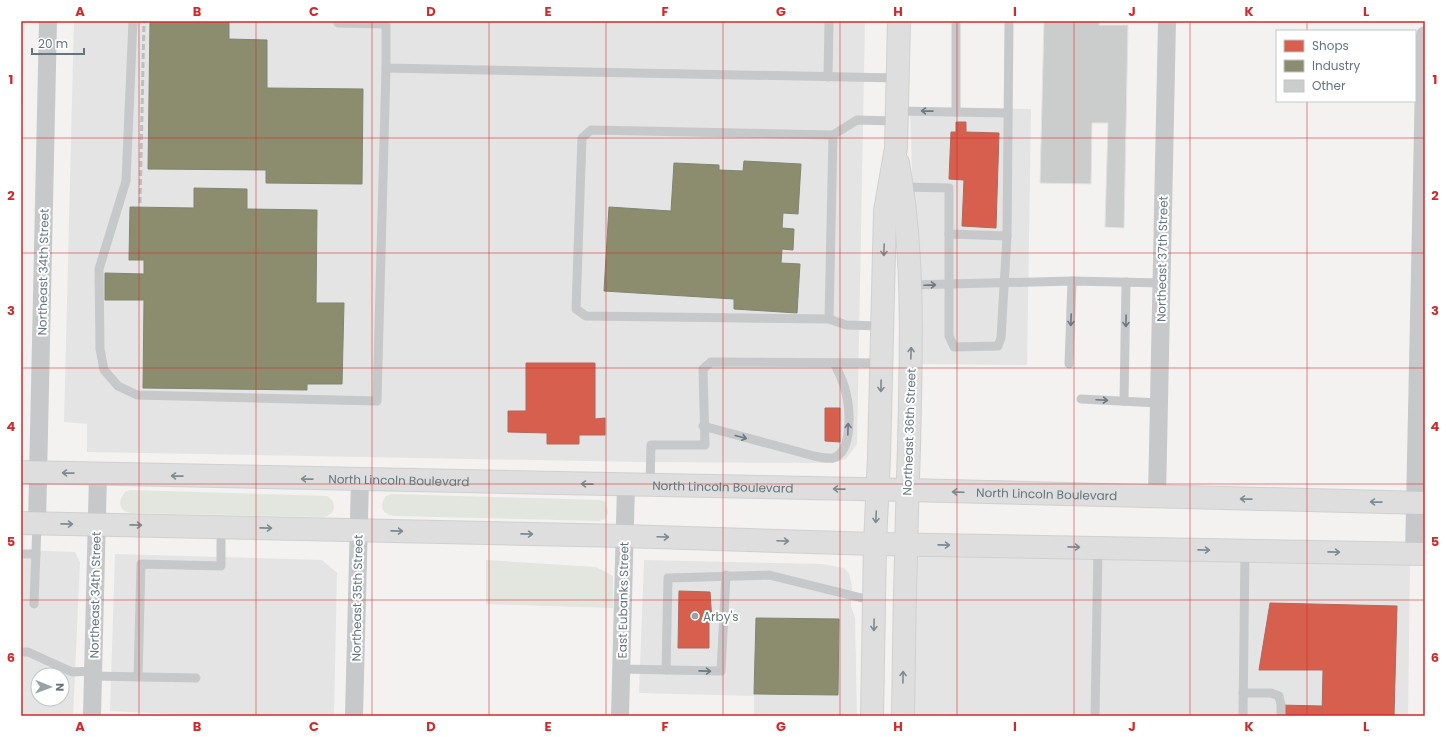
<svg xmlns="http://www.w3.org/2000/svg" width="1446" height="737" font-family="Poppins,sans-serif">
	<rect width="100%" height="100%" fill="#f3f2f1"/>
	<!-- built -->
	<g fill="#e3e4e3" fill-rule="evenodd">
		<path d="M 21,21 L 25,21 L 21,161 Z"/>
		<path d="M 74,21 L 865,21 L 857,444 L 846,459 L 833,463 L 640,462 L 87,452 L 87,424 L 64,422 Z"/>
		<path d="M 910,107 L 1031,109 L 1027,365 L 918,364 Z"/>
		<path d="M 21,550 L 75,552 L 80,562 L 73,716 L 21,716 ZM 38,675 L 62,675 L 62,699 L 38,699 Z"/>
		<path d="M 898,551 L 1410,564 L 1408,716 L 893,716 Z"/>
		<path d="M 115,554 L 322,560 L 337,573 L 334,716 L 217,716 L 110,711 Z"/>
		<path d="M 644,560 L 822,564 L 844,568 L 849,573 L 852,586 L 851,606 L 855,618 L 857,716 L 754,716 L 754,696 L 639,693 Z"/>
	</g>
	<!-- green -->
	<g fill="#e3e5df">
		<path d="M 130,490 L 327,496 C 337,502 336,513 325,517 L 132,513 C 119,512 117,502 125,492 Z"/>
		<path d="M 392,494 L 601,500 L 606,502 L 608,513 L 605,519 L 599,521 L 394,516 C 381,514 379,505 386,496 Z"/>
		<path d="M 486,560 L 596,567 L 613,576 L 613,608 L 486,604 Z"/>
	</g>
	<!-- shops -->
	<g fill="#d6604d" stroke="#b4665c">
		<path d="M 956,122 L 966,122 L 966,132 L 999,133 L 996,228 L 962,226 L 964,180 L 949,179 L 951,132 L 956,132 Z"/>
		<path d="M 526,363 L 595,363 L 595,419 L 605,418 L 605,435 L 579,435 L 579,444 L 547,444 L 547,433 L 508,432 L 508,411 L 526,411 Z"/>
		<path d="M 825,408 L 840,408 L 840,442 L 825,441 Z"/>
		<path d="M 679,591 L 710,592 L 712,622 L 709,622 L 709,648 L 678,648 Z"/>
		<path d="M 1270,603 L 1397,606 L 1394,716 L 1322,716 L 1323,670 L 1259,670 Z"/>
		<path d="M 1279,705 L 1322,706 L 1322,716 L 1279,716 Z"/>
	</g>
	<!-- industry -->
	<g fill="#8c8c6e" stroke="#808573">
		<path d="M 150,21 L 229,21 L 229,39 L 267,40 L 267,88 L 363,89 L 362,184 L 266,183 L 266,170 L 148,169 Z"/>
		<path d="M 744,161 L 801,164 L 798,214 L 783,213 L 782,228 L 794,229 L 793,250 L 782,249 L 781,263 L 800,264 L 797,313 L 734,309 L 734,299 L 604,291 L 609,207 L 671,211 L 674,163 L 719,165 L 719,170 L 743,171 Z"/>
		<path d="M 194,188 L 247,189 L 247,209 L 317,210 L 316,303 L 344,303 L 342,384 L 307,384 L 307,390 L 143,388 L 144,300 L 105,300 L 105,273 L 144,274 L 144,260 L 129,260 L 130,207 L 194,208 Z"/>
		<path d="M 756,618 L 839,619 L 838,695 L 754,694 Z"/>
	</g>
	<!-- building -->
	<path fill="#cbcccc" stroke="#e2e2e1" d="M 1044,21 L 1100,21 L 1099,25 L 1128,25 L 1124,228 L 1105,227 L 1108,123 L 1092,123 L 1091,184 L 1040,183 Z"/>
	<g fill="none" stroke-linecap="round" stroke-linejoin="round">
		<defs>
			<g id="secondary">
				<path d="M 898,163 C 915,257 911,352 909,447 C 906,537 904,626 903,716"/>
				<path d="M 872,716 L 875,544 L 879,457 L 885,211 L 896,148 L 899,21"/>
			</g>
			<g id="primary">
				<path id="s1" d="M 21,472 L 907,490 L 1425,503"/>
				<path d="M 21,523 L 624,536 L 875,544 L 1425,554"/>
			</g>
		</defs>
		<!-- secondary casing -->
		<use href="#secondary" stroke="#d0d0d0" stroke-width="24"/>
		<!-- primary casing -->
		<use href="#primary" stroke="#d0d0d1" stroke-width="24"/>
		<!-- lane -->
		<g stroke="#c7c8c9" stroke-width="9">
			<path d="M 133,21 L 126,181 L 99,269 L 100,349 L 104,370 L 118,386 L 137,395 L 377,401 L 386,68"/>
			<path d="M 338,21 L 338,23 L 386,24 L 386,68 L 897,78"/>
			<path d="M 828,77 L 829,21"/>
			<path d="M 896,111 L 1008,113"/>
			<path d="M 956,112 L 956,21"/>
			<path d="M 902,187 L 949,188 L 949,234 L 1007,236"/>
			<path d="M 949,234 L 949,336 L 954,347 L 998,346 L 1001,338 L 1007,236 L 1009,21"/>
			<path d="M 910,285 L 1072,281 L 1162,283"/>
			<path d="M 829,319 L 833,135"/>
			<path d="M 882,326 L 846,325 L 829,319 L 586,316 L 576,309 L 582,138 L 591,130 L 833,135 L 857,120 L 896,121"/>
			<path d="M 1069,364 L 1072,281"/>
			<path d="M 1081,399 L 1159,403"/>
			<path d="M 1124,401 L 1126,282"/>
			<path d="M 703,426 L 814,456 C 820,457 828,459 833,458 C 854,452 850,406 845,389 C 843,380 838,371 834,363"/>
			<path d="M 650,485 L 651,445 L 705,445 L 703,369 L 711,362 L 881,363"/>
			<path d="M 21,554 L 36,554"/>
			<path d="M 34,604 L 37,524"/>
			<path d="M 21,652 L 28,652 L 72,672 L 93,671"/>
			<path d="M 621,669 L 721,671 L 726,575"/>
			<path d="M 666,670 L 668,578 L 769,575 L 874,601"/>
			<path d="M 93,676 L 196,678"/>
			<path d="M 138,677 L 141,564 L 221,566 L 221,527"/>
			<path d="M 1243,693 L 1271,693 L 1279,696 L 1281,705 L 1281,716"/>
			<path d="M 1095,716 L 1098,548"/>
			<path d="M 1243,716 L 1245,550"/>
		</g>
		<!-- street -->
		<g stroke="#c7c8c9" stroke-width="18">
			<path d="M 1157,497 L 1167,21"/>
			<path d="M 37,524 L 48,21"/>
			<path d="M 1414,554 L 1425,35"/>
			<path d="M 92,716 L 98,474"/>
			<path d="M 354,716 L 360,480"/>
			<path d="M 620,716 L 626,484"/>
		</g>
		<!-- secondary -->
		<use href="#secondary" stroke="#dddedd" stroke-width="22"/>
		<!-- primary -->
		<use href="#primary" stroke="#dddedd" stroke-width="22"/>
		<!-- rail -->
		<path stroke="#bdbebf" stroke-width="3" stroke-dasharray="6 3" stroke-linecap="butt" d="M 140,203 L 144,21"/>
	</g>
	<!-- one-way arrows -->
	<defs><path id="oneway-shaft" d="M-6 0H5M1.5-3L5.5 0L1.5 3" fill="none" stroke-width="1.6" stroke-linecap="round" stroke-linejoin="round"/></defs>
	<g stroke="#6a7982">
		<use href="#oneway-shaft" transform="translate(927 111) rotate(-179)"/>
		<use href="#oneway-shaft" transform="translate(930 285) rotate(-2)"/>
		<use href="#oneway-shaft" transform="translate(1071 320) rotate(92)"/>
		<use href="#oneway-shaft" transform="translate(1126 321) rotate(91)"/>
		<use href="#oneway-shaft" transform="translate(1102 400) rotate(3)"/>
		<use href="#oneway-shaft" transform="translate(848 429) rotate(-88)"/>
		<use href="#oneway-shaft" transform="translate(741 437) rotate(15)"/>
		<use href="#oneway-shaft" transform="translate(705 671) rotate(1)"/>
	</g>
	<g stroke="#7d8a91">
		<use href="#oneway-shaft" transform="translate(884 250) rotate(92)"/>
		<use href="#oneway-shaft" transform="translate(911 353) rotate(-88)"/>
		<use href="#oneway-shaft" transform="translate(881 386) rotate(91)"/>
		<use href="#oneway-shaft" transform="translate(68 473) rotate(-179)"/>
		<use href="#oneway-shaft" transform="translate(177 476) rotate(-179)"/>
		<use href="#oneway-shaft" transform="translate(307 479) rotate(-179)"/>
		<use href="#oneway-shaft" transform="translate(587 484) rotate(-179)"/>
		<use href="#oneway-shaft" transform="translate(839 489) rotate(-179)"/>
		<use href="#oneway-shaft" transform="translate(958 492) rotate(-178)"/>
		<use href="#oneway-shaft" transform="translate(1246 499) rotate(-179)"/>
		<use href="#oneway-shaft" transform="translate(1376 502) rotate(-179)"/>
		<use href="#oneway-shaft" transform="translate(876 517) rotate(93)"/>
		<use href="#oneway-shaft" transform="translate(67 524) rotate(1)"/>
		<use href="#oneway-shaft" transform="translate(136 525) rotate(1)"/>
		<use href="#oneway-shaft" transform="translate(266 528) rotate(1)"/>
		<use href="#oneway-shaft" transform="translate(397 531) rotate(1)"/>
		<use href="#oneway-shaft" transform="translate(527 534) rotate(1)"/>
		<use href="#oneway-shaft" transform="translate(663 537) rotate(2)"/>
		<use href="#oneway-shaft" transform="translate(783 541) rotate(2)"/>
		<use href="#oneway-shaft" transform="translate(944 545) rotate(1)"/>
		<use href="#oneway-shaft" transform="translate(1074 547) rotate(1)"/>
		<use href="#oneway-shaft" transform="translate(1204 550) rotate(1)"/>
		<use href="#oneway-shaft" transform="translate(1334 552) rotate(1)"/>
		<use href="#oneway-shaft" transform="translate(874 625) rotate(91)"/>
		<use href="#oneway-shaft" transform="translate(903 677) rotate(-89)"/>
	</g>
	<!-- grid -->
	<path fill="none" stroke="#d62828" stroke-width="1" stroke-opacity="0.55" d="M 139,21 L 139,716M 256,21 L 256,716M 372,21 L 372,716M 489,21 L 489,716M 606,21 L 606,716M 723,21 L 723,716M 840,21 L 840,716M 957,21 L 957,716M 1074,21 L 1074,716M 1190,21 L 1190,716M 1307,21 L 1307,31M 1307,101 L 1307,716M 21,138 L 1425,138M 21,253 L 1425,253M 21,368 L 1425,368M 21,484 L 1425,484M 21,600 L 1425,600"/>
	<!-- markers -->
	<circle fill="#97a1a6" stroke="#fff" stroke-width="1.5" cx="695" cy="616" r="4"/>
	<g text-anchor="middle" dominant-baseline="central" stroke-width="4" stroke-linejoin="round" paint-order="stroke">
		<!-- street labels -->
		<g font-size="12" fill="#65757e" stroke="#fff">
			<text transform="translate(1162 259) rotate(-89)">Northeast 37th Street</text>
			<text transform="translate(43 272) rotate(-89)">Northeast 34th Street</text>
			<text transform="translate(909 432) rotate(-88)">Northeast 36th Street</text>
			<text stroke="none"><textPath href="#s1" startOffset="378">North Lincoln Boulevard</textPath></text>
			<text stroke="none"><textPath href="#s1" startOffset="702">North Lincoln Boulevard</textPath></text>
			<text stroke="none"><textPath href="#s1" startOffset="1026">North Lincoln Boulevard</textPath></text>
			<text transform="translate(95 595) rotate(-89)">Northeast 34th Street</text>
			<text transform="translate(357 598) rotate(-89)">Northeast 35th Street</text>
			<text transform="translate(623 600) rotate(-89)">East Eubanks Street</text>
		</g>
		<!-- poi labels -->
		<g font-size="12" fill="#65757e" stroke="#fff" text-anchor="start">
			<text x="703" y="616">Arby's</text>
		</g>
	</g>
	<!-- border -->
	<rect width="1446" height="737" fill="none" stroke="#ffffff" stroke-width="44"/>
	<!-- legend -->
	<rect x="1276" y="30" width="140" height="72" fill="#ffffff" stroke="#c1c8cb"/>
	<rect x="1284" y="40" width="20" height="12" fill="#d6604d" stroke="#c1c8cb"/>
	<text x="1312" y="50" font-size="12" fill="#65757e">Shops</text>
	<rect x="1284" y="60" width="20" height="12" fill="#8c8c6e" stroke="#c1c8cb"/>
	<text x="1312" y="70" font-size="12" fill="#65757e">Industry</text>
	<rect x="1284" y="80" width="20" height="12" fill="#cbcccc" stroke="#c1c8cb"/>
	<text x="1312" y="90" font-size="12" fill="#65757e">Other</text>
	<!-- north arrow -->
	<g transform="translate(50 687) rotate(91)"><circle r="19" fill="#ffffff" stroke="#c1c8cb"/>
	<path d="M0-3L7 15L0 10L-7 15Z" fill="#97a1a6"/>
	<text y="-6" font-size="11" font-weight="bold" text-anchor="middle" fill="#65757e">N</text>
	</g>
	<!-- scale -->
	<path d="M32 48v6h52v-6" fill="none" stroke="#65757e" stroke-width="2"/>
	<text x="38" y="48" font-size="12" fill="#65757e" stroke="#ffffff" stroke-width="3" paint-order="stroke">20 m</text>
	<rect x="22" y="22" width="1402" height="693" fill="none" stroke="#d62828" stroke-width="1.5"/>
	<g font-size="13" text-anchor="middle" font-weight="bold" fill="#d62828">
		<text x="80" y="16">A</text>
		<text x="197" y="16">B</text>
		<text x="314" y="16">C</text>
		<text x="431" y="16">D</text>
		<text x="548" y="16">E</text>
		<text x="665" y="16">F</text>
		<text x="781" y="16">G</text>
		<text x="898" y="16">H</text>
		<text x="1015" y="16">I</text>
		<text x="1132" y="16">J</text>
		<text x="1249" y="16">K</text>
		<text x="1366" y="16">L</text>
		<text x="11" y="84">1</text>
		<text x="1435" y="84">1</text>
		<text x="11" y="200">2</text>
		<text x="1435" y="200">2</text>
		<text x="11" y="315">3</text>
		<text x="1435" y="315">3</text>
		<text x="11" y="431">4</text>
		<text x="1435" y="431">4</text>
		<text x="11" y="546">5</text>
		<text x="1435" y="546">5</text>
		<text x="11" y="662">6</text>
		<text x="1435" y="662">6</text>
		<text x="80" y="731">A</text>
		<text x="197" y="731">B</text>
		<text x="314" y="731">C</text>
		<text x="431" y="731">D</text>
		<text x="548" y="731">E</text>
		<text x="665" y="731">F</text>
		<text x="781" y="731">G</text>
		<text x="898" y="731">H</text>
		<text x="1015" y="731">I</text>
		<text x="1132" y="731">J</text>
		<text x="1249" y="731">K</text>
		<text x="1366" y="731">L</text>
	</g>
</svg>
